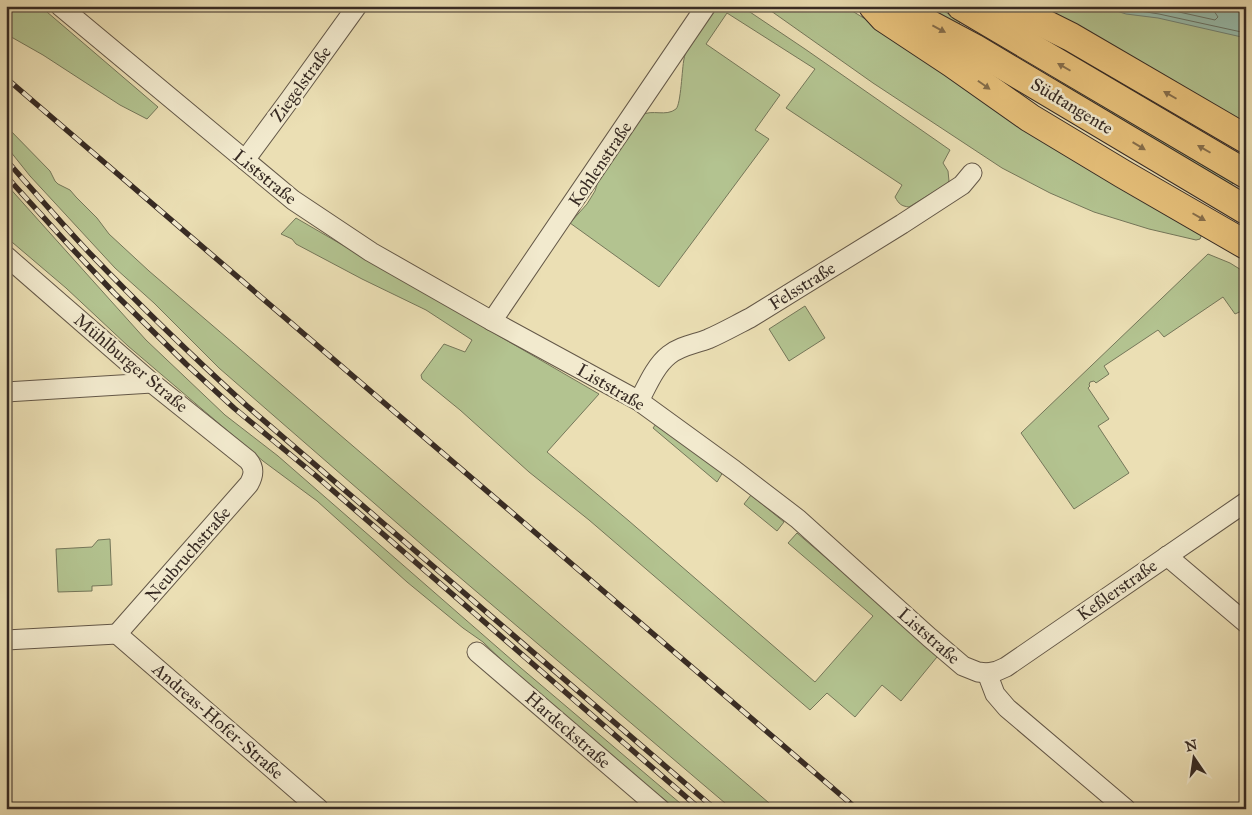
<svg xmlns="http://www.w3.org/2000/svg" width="1252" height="815" font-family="'IM FELL Great Primer',serif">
	<rect width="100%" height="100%" fill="#ebdfb4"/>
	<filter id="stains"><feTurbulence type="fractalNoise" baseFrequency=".004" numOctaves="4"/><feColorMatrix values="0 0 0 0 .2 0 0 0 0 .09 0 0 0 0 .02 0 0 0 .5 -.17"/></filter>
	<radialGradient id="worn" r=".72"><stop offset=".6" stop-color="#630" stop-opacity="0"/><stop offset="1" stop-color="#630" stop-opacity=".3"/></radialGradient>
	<!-- green -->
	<g fill="#b3c390" stroke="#75775a">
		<path d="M 6,6 L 40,6 L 158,107 L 147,119 L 120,105 L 43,55 L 6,34 Z"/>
		<path d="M 715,6 L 741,6 L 805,49 L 950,150 L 943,163 L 948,171 L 949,181 L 945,185 L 909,207 C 901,206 899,204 895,197 L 902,185 L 786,108 L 815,69 L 727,13 L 706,44 L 780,95 L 755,130 L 769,139 L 659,287 L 570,223 L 587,204 L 595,191 L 600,175 L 642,115 C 652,109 666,117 676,109 C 681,104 682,68 684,59 C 685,48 708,18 715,6 Z"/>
		<path d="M 764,6 L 844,6 L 885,31 L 1202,234 L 1200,239 L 1196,240 L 1149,229 L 1094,212 L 1050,193 L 1002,168 L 873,83 Z"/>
		<path d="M 923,6 L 935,6 L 961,21 L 958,26 Z"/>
		<path d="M 1026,6 L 1246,6 L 1246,128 Z"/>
		<path d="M 1058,78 L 1232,181 L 1233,183 L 1231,185 L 1053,85 Z"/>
		<path d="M 6,126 L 50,171 L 55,181 L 58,184 L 70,190 L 76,197 L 97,218 L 109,234 L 149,271 L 776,809 L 732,809 L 444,564 L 219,368 L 154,303 L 115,268 L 30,176 L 6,146 Z"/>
		<path d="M 6,184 L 146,340 L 225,415 L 278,456 L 521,668 L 687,809 L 676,809 L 644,783 L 512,670 L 483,642 L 463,628 L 407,582 L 317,501 L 263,461 L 128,346 L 66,288 L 6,237 Z"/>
		<path d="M 296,218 L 599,394 L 547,452 L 629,521 L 815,682 L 873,616 L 788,543 L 797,533 L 939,655 L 937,657 L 901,701 L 882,685 L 855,717 L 827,693 L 810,710 L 589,520 L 529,472 L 460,410 L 422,379 L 421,375 L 444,344 L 465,352 L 472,340 L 426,310 L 362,279 L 296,244 L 292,239 L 281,234 Z"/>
		<path d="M 1208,254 L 1230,263 L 1246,273 L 1246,309 L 1235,314 L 1223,297 L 1164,337 L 1158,330 L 1104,366 L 1109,374 L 1096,383 L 1094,381 L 1090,382 L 1089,385 L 1090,386 L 1088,388 L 1109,419 L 1098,426 L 1129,473 L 1074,509 L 1021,433 Z"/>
		<path d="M 805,306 L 825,338 L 789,361 L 769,329 Z"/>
		<path d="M 656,424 L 723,472 L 717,482 L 653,428 Z"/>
		<path d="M 751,495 L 784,522 L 777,531 L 744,504 Z"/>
		<path d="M 110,539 L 112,585 L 92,586 L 92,591 L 58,592 L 56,549 L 92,547 L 98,540 Z"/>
	</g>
	<!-- water -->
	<path fill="#98bdad" stroke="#718376" d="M 1101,6 L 1217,6 L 1246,14 L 1246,38 L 1158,18 L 1126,14 Z"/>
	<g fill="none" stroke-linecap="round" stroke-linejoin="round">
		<!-- shore -->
		<g stroke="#687468" stroke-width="1">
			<path d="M 1118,6 L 1127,9 L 1159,14 L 1246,33"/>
			<path d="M 1152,6 L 1215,20 L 1218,17 L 1214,11 L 1214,6"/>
		</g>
		<defs>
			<g id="minor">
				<path d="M 60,6 L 293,200 L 371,252 L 492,321 L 639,401 L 734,470 L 798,519 L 929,637 L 963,666 L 978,672 L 987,673 L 997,671 L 1006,667 L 1246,502"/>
				<path d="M 245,160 L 290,99 L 357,6"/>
				<path d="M 6,256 L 152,383 L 248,460 C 255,468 254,475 249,484 L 117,634"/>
				<path d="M 492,321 L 706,6"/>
				<path d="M 6,392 L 152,383"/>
				<path d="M 639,401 C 647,386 655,366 669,355 C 680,346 695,344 708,339 C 722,333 736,325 750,318 L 902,224 L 962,185 L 972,173"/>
				<path d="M 1167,556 L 1246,623"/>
				<path d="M 117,634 L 319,809"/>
				<path d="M 6,640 L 117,634"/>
				<path d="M 477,652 L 660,809"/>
				<path d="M 987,673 L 995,694 L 1007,708 L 1126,809"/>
			</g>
			<g id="trunk">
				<path d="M 873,6 L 884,18 L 952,63 L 1030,118 L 1123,174 L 1246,245"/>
				<path d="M 895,6 L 974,48 L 1246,210"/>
				<path d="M 961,6 L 1246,174"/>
				<path d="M 1009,6 L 1071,37 L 1246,139"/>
			</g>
		</defs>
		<!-- minor casing -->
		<use href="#minor" stroke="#645848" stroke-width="21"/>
		<!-- trunk casing -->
		<use href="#trunk" stroke="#372b24" stroke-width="30"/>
		<!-- minor -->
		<use href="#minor" stroke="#f2eace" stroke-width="19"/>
		<!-- trunk -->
		<use href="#trunk" stroke="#e6c07a" stroke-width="28"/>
		<defs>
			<g id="rail">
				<path d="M 6,78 L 857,809"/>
				<path d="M 6,160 C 31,188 56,217 82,245 C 135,301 190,354 247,406 L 715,809"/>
				<path d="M 6,176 L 66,242 L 114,293 L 186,364 L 234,408 L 315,475 L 700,809"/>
			</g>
		</defs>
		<!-- rail casing -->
		<use href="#rail" stroke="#372b24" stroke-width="5.5"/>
		<!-- rail -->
		<use href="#rail" stroke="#f2eace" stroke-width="4" stroke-dasharray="11" stroke-linecap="butt"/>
	</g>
	<!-- one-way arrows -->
	<defs><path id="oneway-solid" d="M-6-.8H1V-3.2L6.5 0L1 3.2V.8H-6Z" transform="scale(1.25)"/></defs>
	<g fill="#866e4b">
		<use href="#oneway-solid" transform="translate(939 29) rotate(28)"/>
		<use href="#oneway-solid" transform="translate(1064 67) rotate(-150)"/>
		<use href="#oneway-solid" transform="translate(984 85) rotate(35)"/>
		<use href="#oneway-solid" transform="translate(1170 95) rotate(-150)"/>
		<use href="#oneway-solid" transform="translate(1139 146) rotate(31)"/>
		<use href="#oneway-solid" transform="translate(1204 149) rotate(-150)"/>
		<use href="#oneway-solid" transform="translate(1199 217) rotate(30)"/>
	</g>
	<g text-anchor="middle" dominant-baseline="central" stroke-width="5" stroke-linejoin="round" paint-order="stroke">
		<!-- street labels -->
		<g font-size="18" fill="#372b24" stroke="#f2eace">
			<text transform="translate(301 84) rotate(-54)">Ziegelstraße</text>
			<text transform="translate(1072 106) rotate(31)">Südtangente</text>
			<text transform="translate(600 164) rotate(-56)">Kohlenstraße</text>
			<text transform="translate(265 177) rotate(39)">Liststraße</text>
			<text transform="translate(802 286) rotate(-32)">Felsstraße</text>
			<text transform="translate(131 363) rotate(40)">Mühlburger Straße</text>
			<text transform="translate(611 387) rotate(30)">Liststraße</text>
			<text transform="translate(188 554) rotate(-49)">Neubruchstraße</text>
			<text transform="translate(1117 590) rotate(-35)">Keßlerstraße</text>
			<text transform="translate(929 636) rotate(41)">Liststraße</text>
			<text transform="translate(218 721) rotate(41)">Andreas-Hofer-Straße</text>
			<text transform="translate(568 730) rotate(41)">Hardeckstraße</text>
		</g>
	</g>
	<!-- margin -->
	<rect width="1252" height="815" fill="none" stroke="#ebdfb4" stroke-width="25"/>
	<rect x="8" y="8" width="1237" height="800" fill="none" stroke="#372b24" stroke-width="2.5"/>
	<rect x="12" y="12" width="1227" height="790" fill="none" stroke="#372b24"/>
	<!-- north arrow -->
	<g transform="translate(1194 758) rotate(347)" stroke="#f2eace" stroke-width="4" paint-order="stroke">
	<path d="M0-4L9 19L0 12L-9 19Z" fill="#372b24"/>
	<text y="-8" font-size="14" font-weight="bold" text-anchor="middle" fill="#372b24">N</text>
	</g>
	<rect width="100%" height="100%" filter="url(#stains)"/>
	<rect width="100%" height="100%" fill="url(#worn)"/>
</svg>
